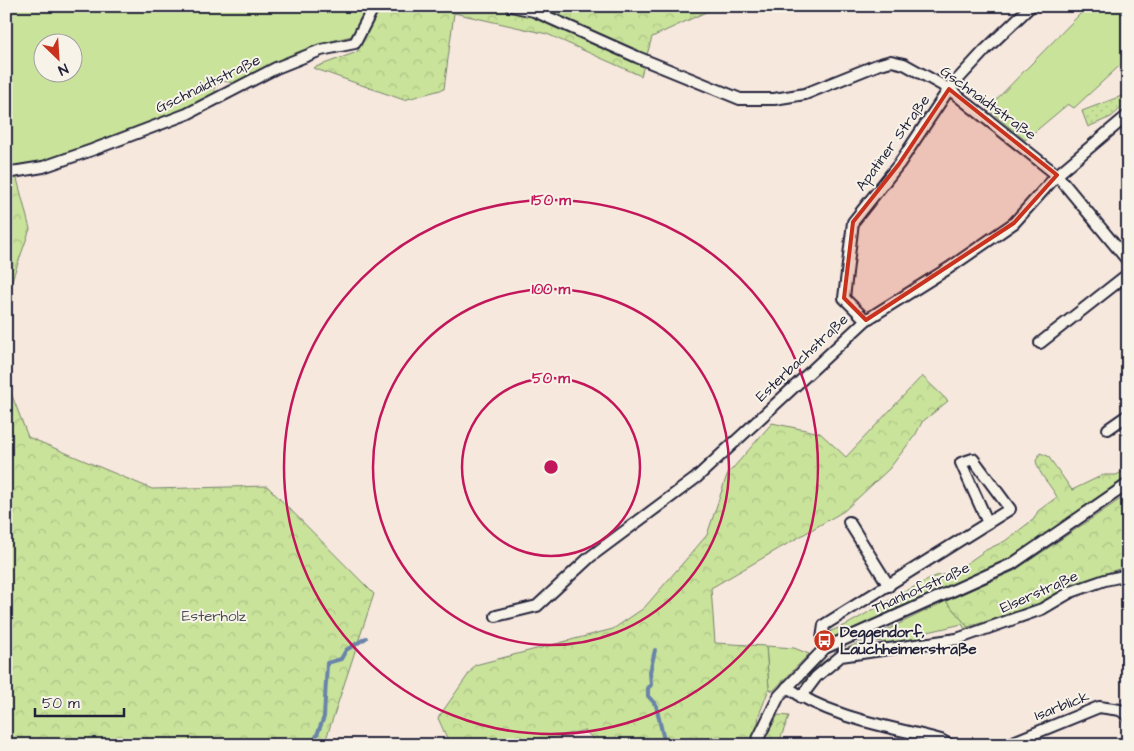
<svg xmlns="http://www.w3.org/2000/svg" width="1134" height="751" font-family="'Architects Daughter',sans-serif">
	<defs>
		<pattern id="forest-crowns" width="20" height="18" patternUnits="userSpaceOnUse" patternTransform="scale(1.25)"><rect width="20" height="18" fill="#c9e39a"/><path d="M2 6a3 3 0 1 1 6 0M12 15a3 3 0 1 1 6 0" fill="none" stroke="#acc286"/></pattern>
		<pattern id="park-dots" width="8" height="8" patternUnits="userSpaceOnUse" patternTransform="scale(1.25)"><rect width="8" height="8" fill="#c9e39a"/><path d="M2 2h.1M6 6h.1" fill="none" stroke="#acc286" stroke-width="1.8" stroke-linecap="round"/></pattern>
	</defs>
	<rect width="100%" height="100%" fill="#f7e8de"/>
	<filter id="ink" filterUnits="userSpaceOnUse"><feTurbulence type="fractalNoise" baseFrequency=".02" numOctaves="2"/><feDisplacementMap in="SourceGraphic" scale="10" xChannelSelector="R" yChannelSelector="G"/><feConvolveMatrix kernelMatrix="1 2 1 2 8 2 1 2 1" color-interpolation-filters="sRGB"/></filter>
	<g filter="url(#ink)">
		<!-- grass -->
		<g fill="#c9e39a" stroke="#76826a" fill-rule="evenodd">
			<path d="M 6,6 L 370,6 L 352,36 L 331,41 L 234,83 L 223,81 L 214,88 L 216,93 C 162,121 103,140 46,162 C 32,167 19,163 6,172 ZM 42,42 L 72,42 L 72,72 L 42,72 Z"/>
			<path d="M 1090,6 L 1128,6 L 1128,58 L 1074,108 L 1068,104 L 1025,140 L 987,109 L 1081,13 Z"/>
			<path d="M 904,592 L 895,612 L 829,643 L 825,642 L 831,631 L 846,625 Z"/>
			<path d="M 946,601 L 968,627 L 965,629 L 962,624 L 924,633 L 924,638 C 902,644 890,645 868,639 Z"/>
			<path d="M 861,642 L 881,646 L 841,654 L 804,685 L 802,683 C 816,662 838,652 861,642 Z"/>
			<path d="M 766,646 L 794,648 L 809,654 L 773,691 L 769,689 Z"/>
		</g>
		<!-- forest -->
		<g fill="url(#forest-crowns)" stroke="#76826a">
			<path d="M 378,6 L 725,6 L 706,12 L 652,37 L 641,76 L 547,34 L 454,13 L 444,89 L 404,100 L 313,68 L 357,52 Z"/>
			<path d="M 14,167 L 30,229 L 6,297 L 6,172 Z"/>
			<path d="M 922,376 L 948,401 L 922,422 L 916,434 L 889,469 L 844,511 L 711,588 L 715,643 L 766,646 L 769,689 L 759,715 L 755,745 L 598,745 L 585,730 L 539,741 L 538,745 L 450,745 L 438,718 L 475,665 L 613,629 L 644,608 L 707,535 L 727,475 L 772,423 L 820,433 L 846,457 Z"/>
			<path d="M 6,380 L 28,437 L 152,489 L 267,486 L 374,594 L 324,745 L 6,745 Z"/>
			<path d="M 1040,453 L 1048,456 L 1072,490 L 1103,475 L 1116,475 L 1128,469 L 1128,478 L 1006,561 L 897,610 L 904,592 L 936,576 L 951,574 L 986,550 L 1005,541 L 1034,519 L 1038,511 L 1057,497 C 1050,484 1039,475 1036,461 Z"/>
			<path d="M 1128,494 L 1128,566 L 1072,584 L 1034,606 L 968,627 L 946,601 L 1014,571 Z"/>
			<path d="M 778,715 L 789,716 L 778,745 L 761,745 Z"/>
		</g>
		<!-- park -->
		<path fill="url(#park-dots)" stroke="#76826a" d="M 1124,95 L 1127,103 L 1111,117 L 1088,127 L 1082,111 Z"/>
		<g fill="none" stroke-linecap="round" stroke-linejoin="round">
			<!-- stream -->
			<g stroke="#6984a9" stroke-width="4">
				<path d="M 655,650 L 650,672 L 651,685 L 648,688 L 648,696 L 656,705 L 665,745"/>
				<path d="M 313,745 L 324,717 L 327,663 L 341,659 L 346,650 L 366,638"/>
			</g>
			<defs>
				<g id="street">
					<path d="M 511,6 L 534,11 L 637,57 L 740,99 L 774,99 L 805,94 L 877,65 L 891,61 L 904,64 L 949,89 L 1057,175 L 1128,261"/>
					<path d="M 6,173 L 43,167 L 92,150 L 187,114 L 276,68 L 321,50 L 355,43 L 374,6"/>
					<path d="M 866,320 L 844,298 L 853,222 L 899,164 L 949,89 L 985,50 L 1031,6"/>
					<path d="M 1040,343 L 1128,274"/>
					<path d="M 1108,429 L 1128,415"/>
					<path d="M 849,522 L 889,586"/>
					<path d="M 496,616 L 537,606 L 590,557 L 696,478 L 866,320 L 949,268 L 1014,223 L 1057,175 L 1128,115"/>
					<path d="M 825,648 L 822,639 L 824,625 L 1010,509 L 973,459 L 961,463 L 988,523"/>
					<path d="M 787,687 C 832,719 889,726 941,740 L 950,745"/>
					<path d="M 801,697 L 816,677 L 841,656 L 957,639 L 1042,609 L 1071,592 L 1105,580 L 1128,575"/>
					<path d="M 755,745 L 779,696 L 825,648 L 1012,564 L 1128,484"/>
					<path d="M 1006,745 L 1099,707 L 1120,710 L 1128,716"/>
				</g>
			</defs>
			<!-- street casing -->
			<use href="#street" stroke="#22223b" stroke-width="14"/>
			<!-- street -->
			<use href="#street" stroke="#f7f3e8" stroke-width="10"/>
		</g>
	</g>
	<!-- marked area -->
	<path fill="#c8321e" fill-opacity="0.2" stroke="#c8321e" stroke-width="4" stroke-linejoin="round" d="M 949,89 L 1057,175 L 1014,223 L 866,320 L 844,298 L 853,222 L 899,164 Z"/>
	<!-- distance rings -->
	<g fill="none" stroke="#c2185b" stroke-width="2.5">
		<circle cx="551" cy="467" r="89"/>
		<circle cx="551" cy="467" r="178"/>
		<circle cx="551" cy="467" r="267"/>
	</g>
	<!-- icons -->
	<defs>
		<symbol id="bus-disc" viewBox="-11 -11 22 22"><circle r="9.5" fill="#c8321e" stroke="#f7f3e8"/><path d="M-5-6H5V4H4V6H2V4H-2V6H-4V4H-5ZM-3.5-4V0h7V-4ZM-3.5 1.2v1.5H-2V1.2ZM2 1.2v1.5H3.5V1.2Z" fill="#fff"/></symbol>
	</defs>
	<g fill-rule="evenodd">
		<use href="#bus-disc" x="812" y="628" width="25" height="25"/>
	</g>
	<g text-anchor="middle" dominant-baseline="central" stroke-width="4" stroke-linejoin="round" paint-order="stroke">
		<!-- street labels -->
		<g font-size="15" fill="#22223b" stroke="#f7f3e8">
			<text transform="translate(208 84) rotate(-26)">Gschnaidtstraße</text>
			<text transform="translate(988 103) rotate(36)">Gschnaidtstraße</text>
			<text transform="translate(893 143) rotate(-54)">Apatiner Straße</text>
			<text transform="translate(802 358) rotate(-43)">Esterbachstraße</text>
			<text transform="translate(921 588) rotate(-24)">Thanhofstraße</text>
			<text transform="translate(1039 592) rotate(-24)">Elserstraße</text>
			<text transform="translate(1062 706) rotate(-21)">Isarblick</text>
		</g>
		<!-- park labels -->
		<g font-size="15" fill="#4c5253" stroke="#f7f3e8">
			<text x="214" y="616">Esterholz</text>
		</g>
		<!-- poi labels -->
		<g font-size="15" font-weight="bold" fill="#22223b" stroke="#f7f3e8" text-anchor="start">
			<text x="840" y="632">Deggendorf,<tspan x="840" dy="17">Lauchheimerstraße</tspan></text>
		</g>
	</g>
	<circle cx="551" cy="467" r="8" fill="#c2185b" stroke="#f7f3e8" stroke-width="2.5"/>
	<g font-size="15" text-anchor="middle" font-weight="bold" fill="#c2185b" stroke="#f7f3e8" stroke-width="4" stroke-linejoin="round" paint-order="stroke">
		<text x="551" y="205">150 m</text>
		<text x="551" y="294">100 m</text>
		<text x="551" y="383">50 m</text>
	</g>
	<!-- margin -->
	<rect width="1134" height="751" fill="none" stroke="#f7f3e8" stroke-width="25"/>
	<rect x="12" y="12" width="1109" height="726" fill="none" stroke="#22223b" stroke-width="2" filter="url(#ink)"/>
	<!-- north arrow -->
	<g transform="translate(58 58) rotate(155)"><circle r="24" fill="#f7f3e8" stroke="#a29fa3"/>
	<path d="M0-4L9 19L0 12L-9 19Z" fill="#c8321e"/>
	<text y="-8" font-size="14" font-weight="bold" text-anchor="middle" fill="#22223b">N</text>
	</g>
	<!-- scale -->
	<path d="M35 708v8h89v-8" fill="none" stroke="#22223b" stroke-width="2.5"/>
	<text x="42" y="708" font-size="15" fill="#22223b" stroke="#f7f3e8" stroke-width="4" paint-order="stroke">50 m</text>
</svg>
